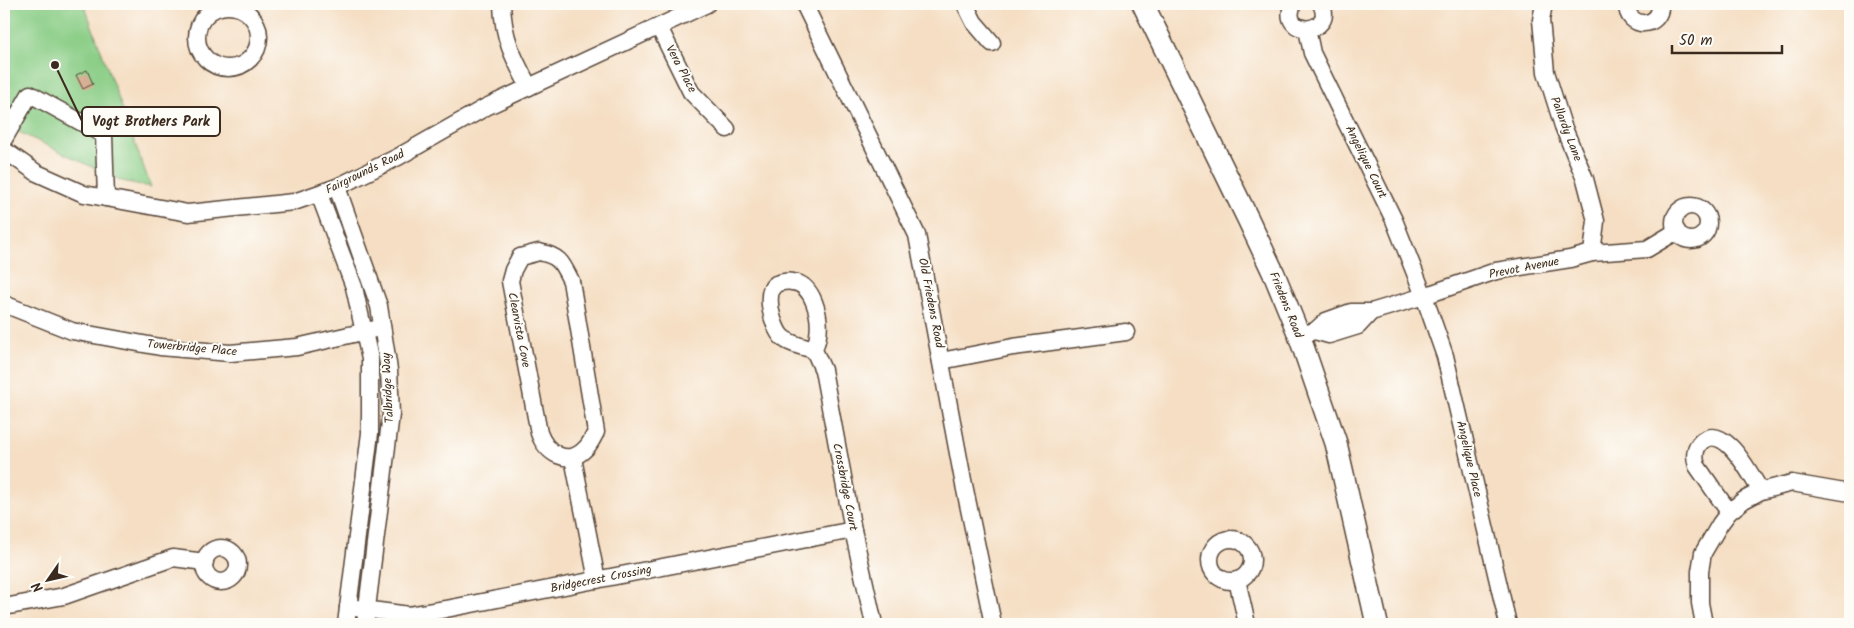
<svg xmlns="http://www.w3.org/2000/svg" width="1854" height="628" font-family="Kalam,sans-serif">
	<rect width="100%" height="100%" fill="#fdfcf7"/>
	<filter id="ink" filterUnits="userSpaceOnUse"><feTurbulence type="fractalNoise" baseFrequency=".02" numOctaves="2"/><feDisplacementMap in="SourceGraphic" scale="10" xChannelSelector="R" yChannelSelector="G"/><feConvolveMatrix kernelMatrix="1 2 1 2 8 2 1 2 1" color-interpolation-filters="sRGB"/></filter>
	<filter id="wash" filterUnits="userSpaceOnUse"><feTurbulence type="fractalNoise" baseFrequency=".0096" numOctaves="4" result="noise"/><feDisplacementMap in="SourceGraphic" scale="20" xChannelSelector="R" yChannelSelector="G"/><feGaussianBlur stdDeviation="1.12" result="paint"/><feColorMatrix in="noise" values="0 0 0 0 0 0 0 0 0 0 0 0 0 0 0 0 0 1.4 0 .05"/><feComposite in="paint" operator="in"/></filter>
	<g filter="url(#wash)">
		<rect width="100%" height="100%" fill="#f5dec3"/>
		<!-- green -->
		<path fill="#8bce87" stroke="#637c52" d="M 4,4 L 84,4 L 151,187 L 122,181 L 4,125 Z"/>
		<g id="blocks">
			<!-- building -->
			<path fill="#d5a689" d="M 87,70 L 93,84 L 83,89 L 76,75 Z"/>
		</g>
	</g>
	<g filter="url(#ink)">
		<use href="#blocks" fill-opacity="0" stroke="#574537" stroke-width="1"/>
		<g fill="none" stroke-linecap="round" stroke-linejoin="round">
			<defs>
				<g id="minor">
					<path d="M 502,4 C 503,38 513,57 529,87"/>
					<path d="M 804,4 L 917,235 L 963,480 L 993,624"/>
					<path d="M 965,4 L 974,22 L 992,43"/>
					<path d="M 1293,4 C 1278,38 1337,35 1321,4"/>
					<path d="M 1544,4 L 1541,20 L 1546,72 L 1563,126 L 1585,179 L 1596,221 L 1592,253"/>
					<path d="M 1627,4 C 1626,30 1662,29 1660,4"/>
					<circle cx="228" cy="37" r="31"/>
					<path d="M 659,27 L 691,92 L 727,129"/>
					<path d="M 1307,29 L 1312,53 L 1394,220 L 1424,296 L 1445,356 L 1508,624"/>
					<path d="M 4,139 L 30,94 L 104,135 L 106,198"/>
					<path d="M 4,150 L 37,173 L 84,194 L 188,213 L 294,202 L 337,187 L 398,157 L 486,107 L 707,4"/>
					<path d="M 337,187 L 379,306 L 389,370 L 391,414 L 365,624"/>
					<path d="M 319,194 L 354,287 L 370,359 L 370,433 L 346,624"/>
					<circle cx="1691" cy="223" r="17"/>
					<path d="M 539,252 C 560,256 562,263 571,281 L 596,432 C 593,437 590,445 585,449 C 568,467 546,453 539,433 L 510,281 L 513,270 L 520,257 Z"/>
					<path d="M 4,304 L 72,331 L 160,347 L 230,353 L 297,347 L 375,329"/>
					<path d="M 1315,331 L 1329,335 L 1358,326 L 1371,312"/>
					<path d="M 1299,335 L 1315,331 L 1326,321 L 1351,312 L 1371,312 L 1424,296 L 1496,271 L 1570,259 L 1592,253 L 1647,249 L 1677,231"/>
					<path d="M 814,350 C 804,347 789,344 782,337 C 773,328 763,292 776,284 C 780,282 788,281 792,282 C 813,283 821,317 818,335 C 818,340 815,345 814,350 L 823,370 L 853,530 L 874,624"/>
					<path d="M 941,361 L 1013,347 L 1126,332"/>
					<path d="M 573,458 L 597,580"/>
					<path d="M 1729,512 L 1697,466 C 1694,457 1694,448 1702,441 C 1726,423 1750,475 1761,491"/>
					<circle cx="1231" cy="560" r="21"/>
					<circle cx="221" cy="565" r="17"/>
					<path d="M 1237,580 L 1247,624"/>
					<path d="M 4,607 L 64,596 L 173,558 L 205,562"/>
					<path d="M 348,607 L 409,615 L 446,609 L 853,530"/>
					<path d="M 1704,624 L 1700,603 L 1700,571 L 1703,553 L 1720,524 L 1729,512 L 1744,500 L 1761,491 L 1792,483 L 1850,493"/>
				</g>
				<path id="major" d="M 1143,4 L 1248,219 L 1274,274 L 1299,335 L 1336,443 L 1377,624"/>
			</defs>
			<!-- minor casing -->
			<use href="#minor" stroke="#574537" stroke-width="19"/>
			<!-- major casing -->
			<use href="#major" stroke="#574537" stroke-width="24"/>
			<!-- minor -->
			<use href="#minor" stroke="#fff" stroke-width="16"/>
			<!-- major -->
			<use href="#major" stroke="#fff" stroke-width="21"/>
		</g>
	</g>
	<g text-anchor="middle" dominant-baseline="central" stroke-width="4" stroke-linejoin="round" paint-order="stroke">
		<!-- street labels -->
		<g font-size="12" fill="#3b2a1e" stroke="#fdfcf7">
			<text transform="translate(681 69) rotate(62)">Vera Place</text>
			<text transform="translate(1566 129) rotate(69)">Pallardy Lane</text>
			<text transform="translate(1366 162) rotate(64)">Angelique Court</text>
			<text transform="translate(365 172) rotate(-26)">Fairgrounds Road</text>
			<text transform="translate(1524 268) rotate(-11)">Prevot Avenue</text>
			<text transform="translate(931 303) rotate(79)">Old Friedens Road</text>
			<text transform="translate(1286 305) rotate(68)">Friedens Road</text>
			<text transform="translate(519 330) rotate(79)">Clearvista Cove</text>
			<text transform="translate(192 348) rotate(5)">Towerbridge Place</text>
			<text transform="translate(388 388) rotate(-93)">Talbridge Way</text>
			<text transform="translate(1469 459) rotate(77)">Angelique Place</text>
			<text transform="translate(845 487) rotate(79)">Crossbridge Court</text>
			<text transform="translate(601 579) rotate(-11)">Bridgecrest Crossing</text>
		</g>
	</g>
	<!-- callouts -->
	<path fill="none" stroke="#3b2a1e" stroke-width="2" d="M55 65L82 121"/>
	<circle fill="#3b2a1e" stroke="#fdfcf7" stroke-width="2" cx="55" cy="65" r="5"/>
	<rect fill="#fdfcf7" stroke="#3b2a1e" stroke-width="2" x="82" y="107" width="138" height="29" rx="5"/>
	<g font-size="14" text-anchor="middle" font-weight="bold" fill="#3b2a1e">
		<text x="151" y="126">Vogt Brothers Park</text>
	</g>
	<!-- margin -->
	<rect width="1854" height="628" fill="none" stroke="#fdfcf7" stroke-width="20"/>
	<!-- north arrow -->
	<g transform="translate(48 580) rotate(236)" stroke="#fdfcf7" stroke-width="4" paint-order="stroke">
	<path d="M0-4L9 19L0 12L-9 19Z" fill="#3b2a1e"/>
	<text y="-8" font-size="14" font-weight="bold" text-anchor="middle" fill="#3b2a1e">N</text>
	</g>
	<!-- scale -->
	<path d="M1672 45v8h110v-8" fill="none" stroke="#3b2a1e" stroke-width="2.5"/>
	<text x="1679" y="45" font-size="15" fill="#3b2a1e" stroke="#fdfcf7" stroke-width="4" paint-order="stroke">50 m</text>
</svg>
